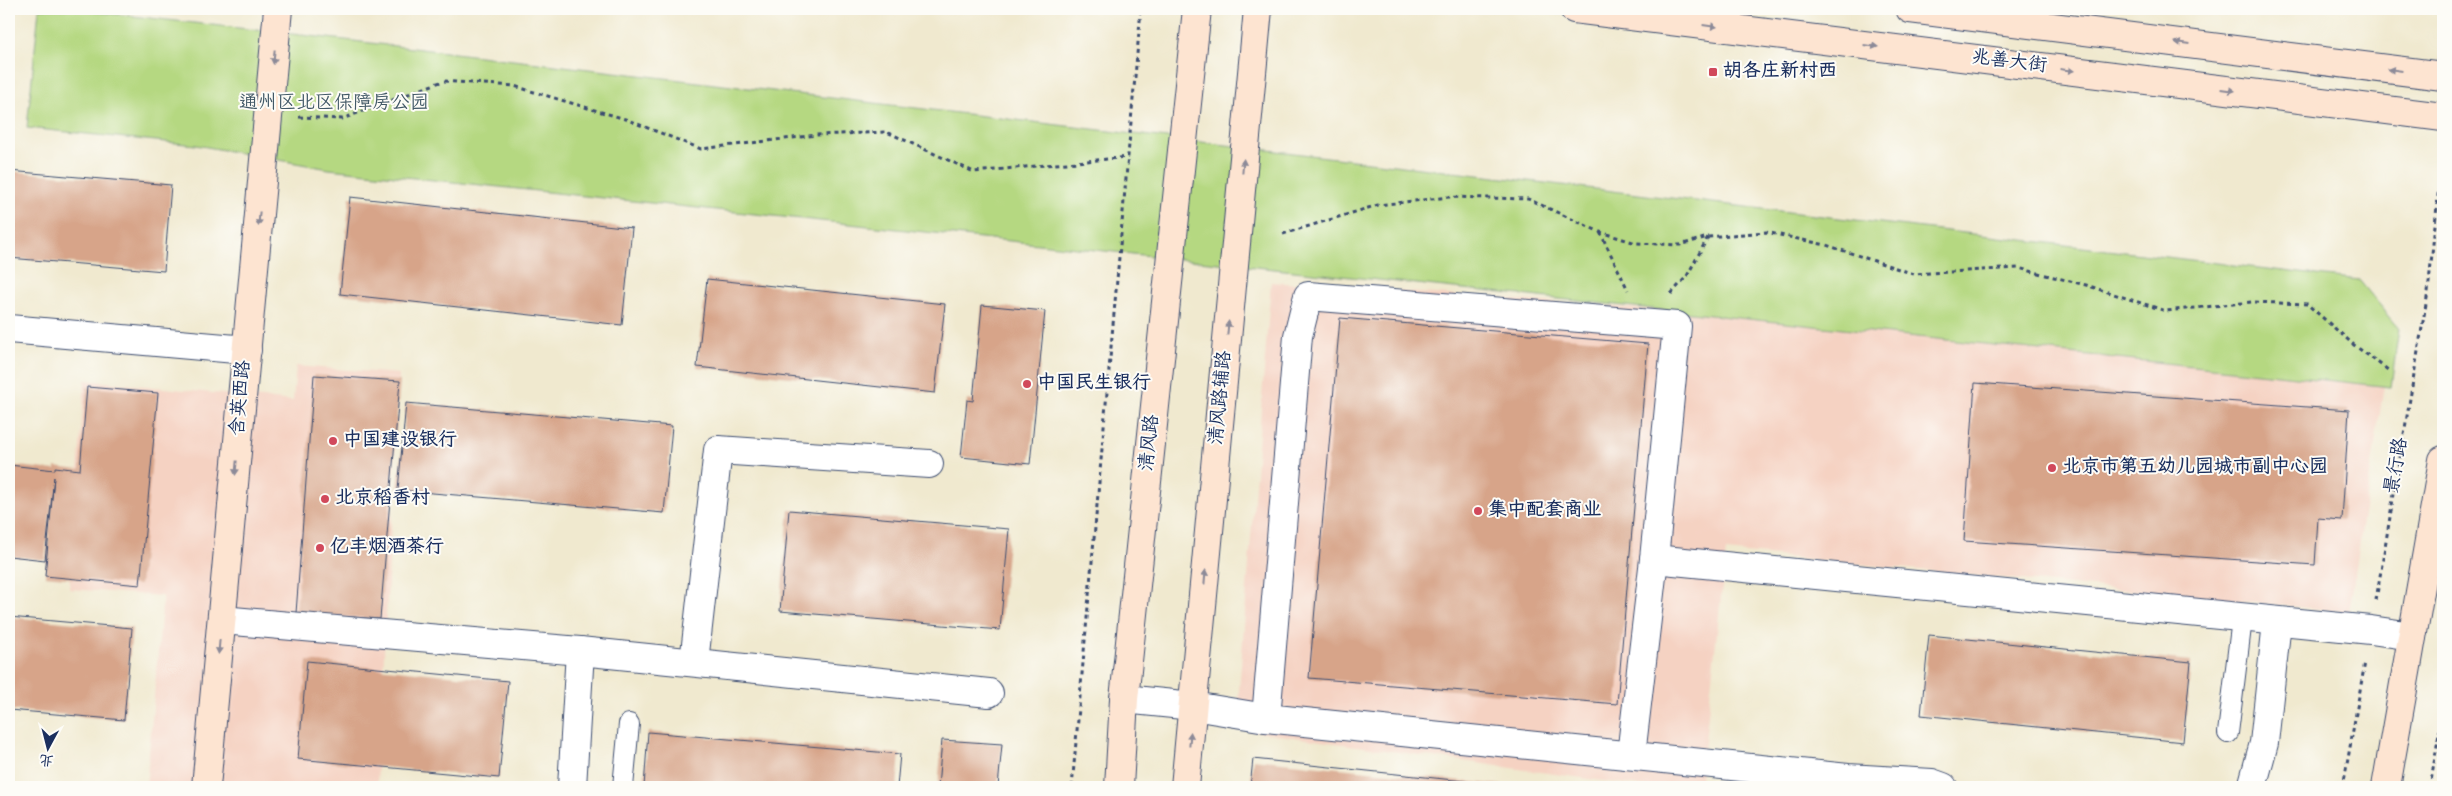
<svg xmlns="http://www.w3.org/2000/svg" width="2452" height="796" font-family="'Gochi Hand','LXGW WenKai TC',sans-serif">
	<rect width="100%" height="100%" fill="#fdfcf7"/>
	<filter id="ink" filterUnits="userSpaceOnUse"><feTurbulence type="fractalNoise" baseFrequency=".02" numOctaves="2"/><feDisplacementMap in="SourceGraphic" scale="10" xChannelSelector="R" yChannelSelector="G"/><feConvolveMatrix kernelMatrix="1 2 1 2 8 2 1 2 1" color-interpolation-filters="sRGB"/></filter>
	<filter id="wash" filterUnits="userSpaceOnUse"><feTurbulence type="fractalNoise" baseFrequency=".0096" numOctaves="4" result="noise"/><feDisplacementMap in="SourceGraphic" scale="20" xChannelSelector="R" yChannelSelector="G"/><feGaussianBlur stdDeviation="1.12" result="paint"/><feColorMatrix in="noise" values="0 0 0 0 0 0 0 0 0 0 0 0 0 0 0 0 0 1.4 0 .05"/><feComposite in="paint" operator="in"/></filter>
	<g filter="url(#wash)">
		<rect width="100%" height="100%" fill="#f0e9cf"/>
		<!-- built -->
		<g fill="#f5d2c2">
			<path d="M 1271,282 L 1748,317 L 2384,386 L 2349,612 L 1726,551 L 1700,787 L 1647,787 L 1236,729 Z"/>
			<path d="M 296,366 L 399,374 L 377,787 L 146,787 L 163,596 L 69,589 L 85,380 L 293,401 Z"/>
		</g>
		<!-- green -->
		<path fill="#b5d881" stroke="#688470" d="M 39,9 L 70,9 L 345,40 L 2359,280 L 2399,328 L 2391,387 L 329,169 L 196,145 L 27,128 Z"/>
		<g id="blocks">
			<!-- building -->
			<g fill="#d7a489">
				<path d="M 9,171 L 171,185 L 164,271 L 9,258 Z"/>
				<path d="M 350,197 L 632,228 L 622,325 L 340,294 Z"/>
				<path d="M 707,279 L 945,304 L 935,393 L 697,367 Z"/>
				<path d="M 982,305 L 1045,311 L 1030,464 L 961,457 L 967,400 L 973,401 Z"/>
				<path d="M 1340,318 L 1648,344 L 1617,704 L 1309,678 Z"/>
				<path d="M 314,375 L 400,381 L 380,619 L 296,613 Z"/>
				<path d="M 1975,383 L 2349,410 L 2342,520 L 2318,518 L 2315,565 L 1964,541 Z"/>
				<path d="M 87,387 L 158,393 L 140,585 L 45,576 L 54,477 L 45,560 L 9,556 L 9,465 L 55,470 L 55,467 L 80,470 Z"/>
				<path d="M 406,403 L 672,426 L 664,513 L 398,490 Z"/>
				<path d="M 789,510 L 1009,529 L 1000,630 L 780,611 Z"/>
				<path d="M 9,617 L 132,628 L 124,720 L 9,710 Z"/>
				<path d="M 1929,635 L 2191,662 L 2183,742 L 1921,715 Z"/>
				<path d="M 307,661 L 508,681 L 499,778 L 298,759 Z"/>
				<path d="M 648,732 L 900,754 L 897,787 L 644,787 Z"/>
				<path d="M 942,740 L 1002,744 L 998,787 L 938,787 Z"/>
				<path d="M 1253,759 L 1511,786 L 1511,787 L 1250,787 Z"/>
			</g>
		</g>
	</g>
	<g filter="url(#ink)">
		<use href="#blocks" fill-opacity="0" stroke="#3b4b6f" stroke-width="1"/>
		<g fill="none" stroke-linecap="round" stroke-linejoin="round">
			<defs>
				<g id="lane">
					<path d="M 2228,733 L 2242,619"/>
					<path d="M 623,787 L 629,724"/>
				</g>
				<g id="street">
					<path d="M 9,329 L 247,350"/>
					<path d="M 1654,559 L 2371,630 L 2412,636"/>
					<path d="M 222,620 L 580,651 L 989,693"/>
					<path d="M 694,662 L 718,450 L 929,464"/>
					<path d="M 1124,699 L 1193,706 L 1266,718 L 1848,778 L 1932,783 L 1943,787"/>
					<path d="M 1266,718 L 1298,336 L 1308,296 L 1677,326 L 1654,559 L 1631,755"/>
					<path d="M 572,787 L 580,651"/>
					<path d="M 2252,787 L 2264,743 L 2277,622"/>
				</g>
				<g id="secondary">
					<path d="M 1574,9 L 2443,117"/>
					<path d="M 1910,9 L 2443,76"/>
					<path d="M 206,787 L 278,9"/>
					<path d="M 1119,787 L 1124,699 L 1197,9"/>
					<path d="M 1185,787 L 1258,9"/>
					<path d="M 2386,787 L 2443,460"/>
				</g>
			</defs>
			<!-- lane casing -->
			<use href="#lane" stroke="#3b4b6f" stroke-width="22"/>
			<!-- street casing -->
			<use href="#street" stroke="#3b4b6f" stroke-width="30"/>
			<!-- secondary casing -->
			<use href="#secondary" stroke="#3b4b6f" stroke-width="30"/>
			<!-- path -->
			<g stroke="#3b4b6f" stroke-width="3" stroke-dasharray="4 4" stroke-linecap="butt">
				<path d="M 299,117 L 342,119 L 443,81 L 514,86 L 625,119 L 701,149 L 817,135 L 887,132 L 974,172 L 1128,157"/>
				<path d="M 1600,232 L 1628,290"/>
				<path d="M 1283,234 L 1378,205 L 1449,197 L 1528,199 L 1600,232 L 1636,243 L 1680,245 L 1708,237 L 1766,232 L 1826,245 L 1914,274 L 2018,268 L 2086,285 L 2166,311 L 2252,302 L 2307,304 L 2354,345 L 2388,370"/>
				<path d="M 1671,294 L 1687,276 L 1708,237"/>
				<path d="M 2376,600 L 2428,292 L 2443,148"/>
				<path d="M 1072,787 L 1141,9"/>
				<path d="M 2343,787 L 2365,662"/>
				<path d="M 2430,787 L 2443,710"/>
			</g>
			<!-- lane -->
			<use href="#lane" stroke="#fff" stroke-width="20"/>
			<!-- street -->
			<use href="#street" stroke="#fff" stroke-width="28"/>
			<!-- secondary -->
			<use href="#secondary" stroke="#fde4d1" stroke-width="28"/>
		</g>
		<!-- one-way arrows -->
		<defs><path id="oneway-solid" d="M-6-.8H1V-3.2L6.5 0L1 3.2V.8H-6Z" transform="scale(1.25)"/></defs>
		<g fill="#8c8a98">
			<use href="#oneway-solid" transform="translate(1710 26) rotate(7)"/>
			<use href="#oneway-solid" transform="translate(2182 43) rotate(-173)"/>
			<use href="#oneway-solid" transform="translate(1871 46) rotate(7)"/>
			<use href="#oneway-solid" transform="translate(274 57) rotate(95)"/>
			<use href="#oneway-solid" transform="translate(2067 70) rotate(7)"/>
			<use href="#oneway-solid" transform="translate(2395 70) rotate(-173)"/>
			<use href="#oneway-solid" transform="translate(2228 90) rotate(7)"/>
			<use href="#oneway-solid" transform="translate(1243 166) rotate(-85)"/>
			<use href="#oneway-solid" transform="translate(259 219) rotate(95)"/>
			<use href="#oneway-solid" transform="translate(1228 328) rotate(-85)"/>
			<use href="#oneway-solid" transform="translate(236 468) rotate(95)"/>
			<use href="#oneway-solid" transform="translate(1205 577) rotate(-85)"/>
			<use href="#oneway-solid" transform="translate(219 647) rotate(95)"/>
			<use href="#oneway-solid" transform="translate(1190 739) rotate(-85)"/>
		</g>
	</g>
	<!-- markers -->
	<g fill="#d1495b" stroke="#fdfcf7" stroke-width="2">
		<rect x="1708" y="67" width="10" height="10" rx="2.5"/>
		<circle cx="1027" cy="384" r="5"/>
		<circle cx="333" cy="441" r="5"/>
		<circle cx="2052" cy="468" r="5"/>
		<circle cx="325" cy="499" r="5"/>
		<circle cx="1478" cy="511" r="5"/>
		<circle cx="320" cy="548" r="5"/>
	</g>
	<g text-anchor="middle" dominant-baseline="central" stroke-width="4" stroke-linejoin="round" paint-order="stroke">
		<!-- street labels -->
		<g font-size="19" fill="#1b2f5e" stroke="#fdfcf7">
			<text transform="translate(2009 63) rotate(7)">兆善大街</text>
			<text transform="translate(242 398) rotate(-85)">含英西路</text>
			<text transform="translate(1222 398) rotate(-85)">清风路辅路</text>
			<text transform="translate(1151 443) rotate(-84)">清风路</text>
			<text transform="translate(2398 466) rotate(-80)">景行路</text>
		</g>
		<!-- poi labels -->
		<g font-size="19" font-weight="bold" fill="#1b2f5e" stroke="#fdfcf7" text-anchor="start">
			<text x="1723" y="72">胡各庄新村西</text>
			<text x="1037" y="384">中国民生银行</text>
			<text x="343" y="441">中国建设银行</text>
			<text x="2062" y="468">北京市第五幼儿园城市副中心园</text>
			<text x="335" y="499">北京稻香村</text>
			<text x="1488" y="511">集中配套商业</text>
			<text x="330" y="548">亿丰烟酒茶行</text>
		</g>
		<!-- park labels -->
		<g font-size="19" fill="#425967" stroke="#fdfcf7">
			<text x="334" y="104">通州区北区保障房公园</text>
		</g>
	</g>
	<!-- margin -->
	<rect width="2452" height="796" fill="none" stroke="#fdfcf7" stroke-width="30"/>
	<!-- north arrow -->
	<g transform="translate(48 748) rotate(187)" stroke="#fdfcf7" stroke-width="4" paint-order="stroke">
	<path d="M0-4L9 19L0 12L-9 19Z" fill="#1b2f5e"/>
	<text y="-8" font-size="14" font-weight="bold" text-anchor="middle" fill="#1b2f5e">北</text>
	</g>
</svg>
